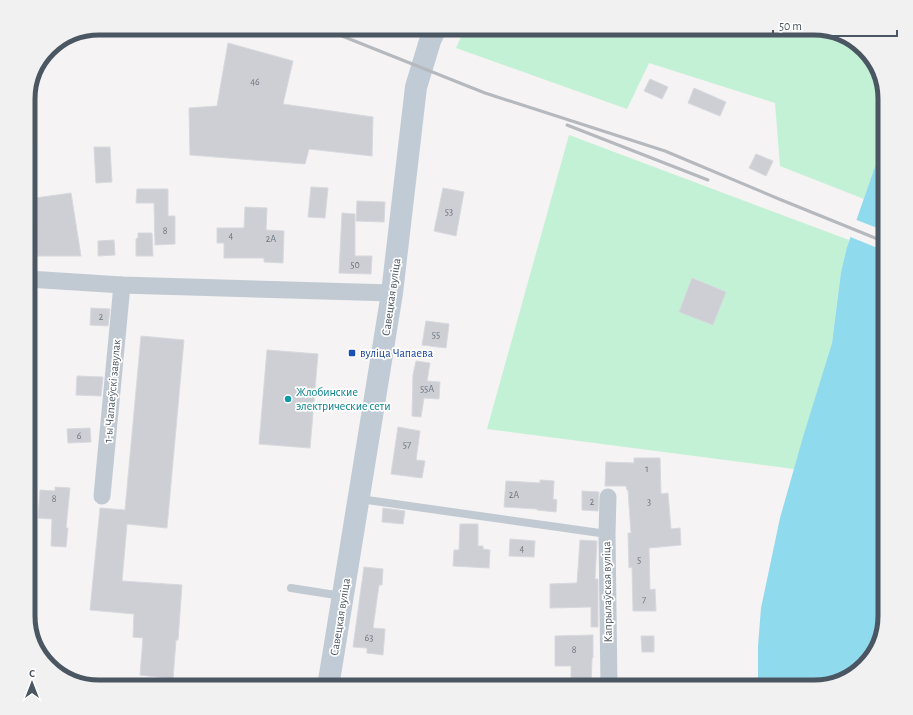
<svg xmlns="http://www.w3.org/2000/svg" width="913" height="715" font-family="'Alegreya Sans',sans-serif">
	<rect width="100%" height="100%" fill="#f5f3f3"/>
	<!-- green -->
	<g fill="#c3f1d5">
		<path d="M 465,28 L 814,28 L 860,46 L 878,68 L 885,100 L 885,147 L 877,161 L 864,199 L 780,166 L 775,103 L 649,63 L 627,109 L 456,48 Z"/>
		<path d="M 569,135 L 849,240 L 841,272 L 832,343 L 794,469 L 487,429 Z"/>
	</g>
	<!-- water -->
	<path fill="#90daee" d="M 885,147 L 885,616 L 867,662 L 845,680 L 813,687 L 758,687 L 758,646 L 761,608 L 780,518 L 803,437 L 832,343 L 841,272 L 847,247 L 870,181 L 877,161 Z"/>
	<!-- pier -->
	<path fill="#f5f3f3" d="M 854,219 L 885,231 L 885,251 L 848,236 Z"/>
	<!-- building -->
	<g fill="#cdcfd5" stroke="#d7d9de">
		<path d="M 228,43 L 293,61 L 283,104 L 373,117 L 372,156 L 309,149 L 305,164 L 190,155 L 189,108 L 217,106 Z"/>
		<path d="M 650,79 L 668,87 L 662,99 L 644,91 Z"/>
		<path d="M 694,88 L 726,102 L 720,116 L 688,103 Z"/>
		<path d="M 94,147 L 110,147 L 112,182 L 96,183 Z"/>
		<path d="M 756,154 L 773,161 L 766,176 L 749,168 Z"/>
		<path d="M 311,187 L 328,188 L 325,218 L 308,217 Z"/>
		<path d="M 443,188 L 464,192 L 456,236 L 434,231 Z"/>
		<path d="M 137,189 L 168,189 L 168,216 L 175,216 L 175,244 L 155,245 L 154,203 L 136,203 Z"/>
		<path d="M 71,193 L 81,256 L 33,256 L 33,233 L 28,233 L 28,199 Z"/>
		<path d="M 357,201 L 385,202 L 384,222 L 356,221 Z"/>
		<path d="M 245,207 L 267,208 L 266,230 L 284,231 L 283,263 L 264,262 L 264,258 L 224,258 L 224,243 L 217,243 L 217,228 L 244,228 Z"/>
		<path d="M 342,213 L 355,214 L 355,256 L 372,256 L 371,274 L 339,273 Z"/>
		<path d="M 138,233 L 152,233 L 153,256 L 136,256 L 136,239 L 138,238 Z"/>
		<path d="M 114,240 L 115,255 L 98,256 L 98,241 Z"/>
		<path d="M 692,278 L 726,292 L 713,325 L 679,312 Z"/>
		<path d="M 91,308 L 110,309 L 108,326 L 90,325 Z"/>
		<path d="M 426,321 L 449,324 L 446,348 L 422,345 Z"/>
		<path d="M 141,336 L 184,340 L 167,528 L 127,524 L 122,581 L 182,585 L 178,640 L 176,640 L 173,679 L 140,675 L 143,638 L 133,637 L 134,614 L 90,610 L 100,508 L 125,510 Z"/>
		<path d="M 267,350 L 318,354 L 310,448 L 259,444 Z"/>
		<path d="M 416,361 L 430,363 L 427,381 L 440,382 L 439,399 L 424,398 L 421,417 L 412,416 L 413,375 Z"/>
		<path d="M 77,376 L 103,377 L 101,396 L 76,395 Z"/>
		<path d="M 398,427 L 420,431 L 416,460 L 425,461 L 422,478 L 391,474 Z"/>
		<path d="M 90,428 L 91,442 L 68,443 L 67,429 Z"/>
		<path d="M 634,458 L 660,458 L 661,494 L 668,493 L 671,529 L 680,528 L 681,545 L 649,548 L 650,590 L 655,589 L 656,611 L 633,611 L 632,567 L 629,568 L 628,533 L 631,533 L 628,490 L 627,490 L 626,486 L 605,486 L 606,462 L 634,463 Z"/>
		<path d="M 540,480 L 554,481 L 553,499 L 557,500 L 556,512 L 537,510 L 537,509 L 504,507 L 506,481 L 540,483 Z"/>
		<path d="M 55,487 L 70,488 L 66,528 L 68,528 L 66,547 L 51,546 L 52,519 L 38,518 L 40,490 L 55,491 Z"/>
		<path d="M 582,491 L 599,492 L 598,511 L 582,510 Z"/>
		<path d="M 383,508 L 405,511 L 403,524 L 382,522 Z"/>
		<path d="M 460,524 L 478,524 L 478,546 L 483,546 L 483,549 L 490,550 L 489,568 L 453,566 L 454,550 L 459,550 Z"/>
		<path d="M 510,539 L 535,541 L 534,557 L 509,556 Z"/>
		<path d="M 580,540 L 597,541 L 595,579 L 598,579 L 598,627 L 591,627 L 591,607 L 550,608 L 550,584 L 577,583 Z"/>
		<path d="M 364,567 L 383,569 L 382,585 L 379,585 L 373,628 L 385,629 L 383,655 L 367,653 L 367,648 L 353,647 Z"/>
		<path d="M 593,635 L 593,658 L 592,658 L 591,687 L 571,687 L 571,666 L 555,666 L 555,636 Z"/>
		<path d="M 641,636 L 654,636 L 654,652 L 642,652 Z"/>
	</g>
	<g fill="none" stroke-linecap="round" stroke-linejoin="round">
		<!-- lane -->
		<g stroke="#c1cad2" stroke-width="8">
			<path d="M 360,499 L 607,534"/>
			<path d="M 291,588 L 342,596"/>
		</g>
		<!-- street -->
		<g stroke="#c1cad2" stroke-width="17">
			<path d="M 28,279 L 122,285 L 392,293"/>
			<path d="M 102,496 L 122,285"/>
			<path d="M 608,497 L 607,534 L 609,687"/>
		</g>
		<!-- secondary -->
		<path stroke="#c1cbd6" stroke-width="22" d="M 328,687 L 392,293 L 416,87 L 430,41 L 436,28"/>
		<!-- rail -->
		<g stroke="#b5b8bd" stroke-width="3">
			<path d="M 322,28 L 485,93 L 665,151 L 779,199 L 885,242"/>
			<path d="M 567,125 L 708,180"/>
		</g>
	</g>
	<!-- markers -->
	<rect fill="#1a4fb4" stroke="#fff" stroke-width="1.5" x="348" y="349" width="8" height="8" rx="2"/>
	<circle fill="#0f9aa8" stroke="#fff" stroke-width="1.5" cx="288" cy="399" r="4"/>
	<g text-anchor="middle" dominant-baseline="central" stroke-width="3.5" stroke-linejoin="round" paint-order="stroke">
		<!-- number labels -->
		<g font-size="10" fill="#6b747e">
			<text x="255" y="82">46</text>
			<text x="449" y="212">53</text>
			<text x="165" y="231">8</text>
			<text x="231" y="236">4</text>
			<text x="271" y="239">2А</text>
			<text x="355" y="265">50</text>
			<text x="101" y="317">2</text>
			<text x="436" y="335">55</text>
			<text x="427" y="389">55А</text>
			<text x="79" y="436">6</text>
			<text x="407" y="445">57</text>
			<text x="647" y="469">1</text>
			<text x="514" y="495">2А</text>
			<text x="54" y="499">8</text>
			<text x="592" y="502">2</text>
			<text x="649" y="502">3</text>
			<text x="522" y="549">4</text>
			<text x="639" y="560">5</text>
			<text x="644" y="600">7</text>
			<text x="369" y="638">63</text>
			<text x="574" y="650">8</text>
		</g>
		<!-- street labels -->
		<g font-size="12" fill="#4a5661" stroke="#fff">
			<text transform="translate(391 297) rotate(-82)">Савецкая вуліца</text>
			<text transform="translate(112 391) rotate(-85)">1-ы Чапаеўскі завулак</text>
			<text transform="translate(607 592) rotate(-91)">Капрылаўская вуліца</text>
			<text transform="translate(340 617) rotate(-81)">Савецкая вуліца</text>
		</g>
		<!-- transit labels -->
		<g font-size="12" fill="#164399" stroke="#fff" text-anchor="start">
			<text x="360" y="353">вуліца Чапаева</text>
		</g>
		<!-- culture labels -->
		<g font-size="12" fill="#0d838f" stroke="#fff" text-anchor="start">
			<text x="296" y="392">Жлобинские<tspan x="296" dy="14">электрические сети</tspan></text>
		</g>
	</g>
	<!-- crop -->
	<path d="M0 0H913V715H0ZM99 35H814A64 64 0 0 1 878 99V616A64 64 0 0 1 814 680H99A64 64 0 0 1 35 616V99A64 64 0 0 1 99 35Z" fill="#f1f1f2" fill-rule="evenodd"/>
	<path fill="none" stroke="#4a5661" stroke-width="5" d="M99 35H814A64 64 0 0 1 878 99V616A64 64 0 0 1 814 680H99A64 64 0 0 1 35 616V99A64 64 0 0 1 99 35Z"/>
	<!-- north arrow -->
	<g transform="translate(32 683)" stroke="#ffffff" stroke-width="3" paint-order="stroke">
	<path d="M0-3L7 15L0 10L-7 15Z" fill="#4a5661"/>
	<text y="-6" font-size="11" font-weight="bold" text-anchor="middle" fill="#4a5661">С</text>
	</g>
	<!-- scale -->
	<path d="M773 30v6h124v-6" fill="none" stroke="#4a5661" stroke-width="2"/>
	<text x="779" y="30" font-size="12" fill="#4a5661" stroke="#ffffff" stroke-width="3" paint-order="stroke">50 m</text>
</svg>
